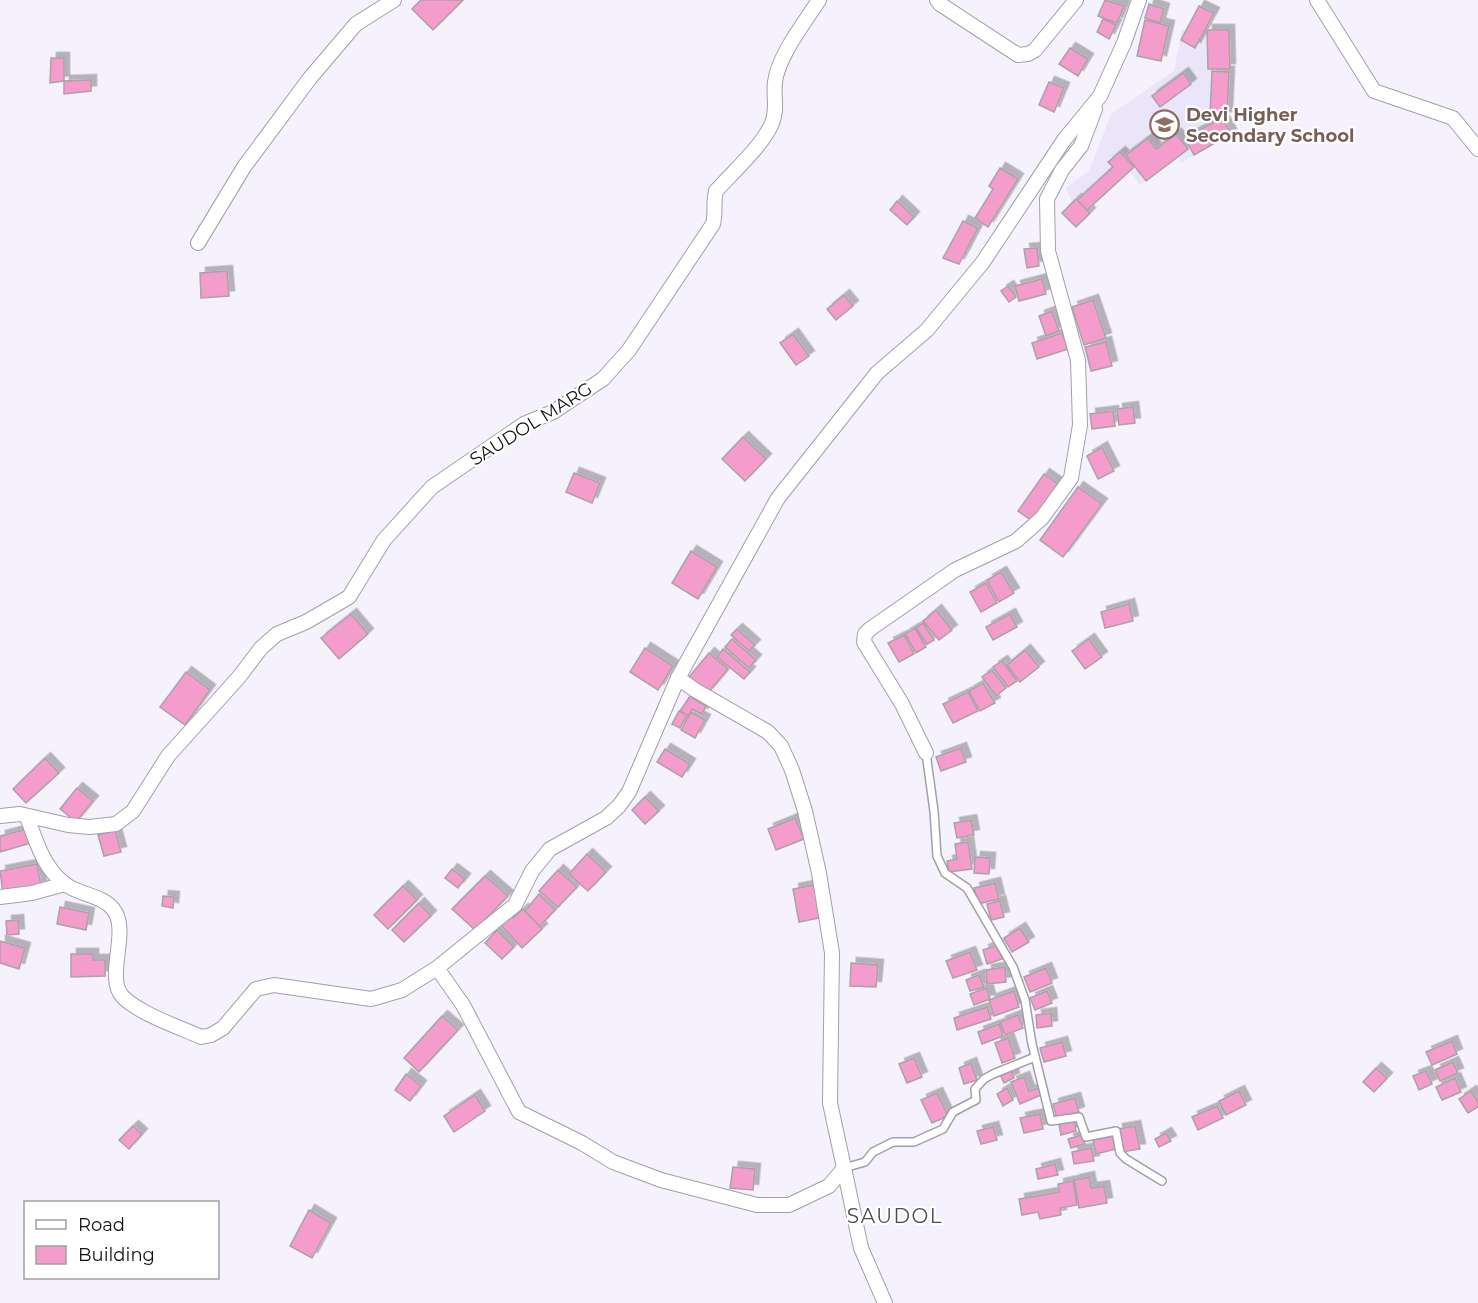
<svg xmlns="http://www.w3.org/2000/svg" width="1478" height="1303" font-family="Montserrat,sans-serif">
	<defs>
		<filter id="shadow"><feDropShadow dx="5.5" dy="-5.5" stdDeviation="0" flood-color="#0004"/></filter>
	</defs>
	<rect width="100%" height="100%" fill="#f5f2fd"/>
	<!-- built -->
	<path fill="#eae5f9" d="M 1182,30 L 1221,31 L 1222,82 L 1218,114 L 1229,136 L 1181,163 L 1178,157 L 1140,185 L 1129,172 L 1082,214 L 1072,202 L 1066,188 L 1089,171 L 1111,114 L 1174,71 Z"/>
	<!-- building -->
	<g fill="#f49ccc" stroke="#ada0a7" stroke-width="1.5" filter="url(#shadow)">
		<path d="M 421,0 L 463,0 L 433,30 L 412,9 Z"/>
		<path d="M 1105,0 L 1124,6 L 1117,23 L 1098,16 Z"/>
		<path d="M 1149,4 L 1164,9 L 1160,23 L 1145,18 Z"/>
		<path d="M 1199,6 L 1214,13 L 1195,48 L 1181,40 Z"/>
		<path d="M 1103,19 L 1116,25 L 1109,39 L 1097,32 Z"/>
		<path d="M 1145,20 L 1169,26 L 1161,61 L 1137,56 Z"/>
		<path d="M 1207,30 L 1229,30 L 1230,69 L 1208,69 Z"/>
		<path d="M 1070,48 L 1088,59 L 1078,76 L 1059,64 Z"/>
		<path d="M 51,58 L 64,58 L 64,81 L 50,83 Z"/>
		<path d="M 1212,71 L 1229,72 L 1227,117 L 1210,117 Z"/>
		<path d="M 1183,73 L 1191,84 L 1160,107 L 1152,96 Z"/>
		<path d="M 91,80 L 91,91 L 64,94 L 64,81 Z"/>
		<path d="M 1049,82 L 1064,88 L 1054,112 L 1039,105 Z"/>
		<path d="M 1222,118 L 1231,134 L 1194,155 L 1185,138 Z"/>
		<path d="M 1176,134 L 1188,149 L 1146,181 L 1126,155 L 1148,138 L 1156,149 Z"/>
		<path d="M 1120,152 L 1134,167 L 1086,211 L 1076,201 L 1113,167 L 1108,162 Z"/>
		<path d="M 1000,168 L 1018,179 L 988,227 L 975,218 L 993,189 L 989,186 Z"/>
		<path d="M 1076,199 L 1090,213 L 1076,227 L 1062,213 Z"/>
		<path d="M 897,201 L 914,217 L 907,225 L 890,210 Z"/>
		<path d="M 963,221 L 978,228 L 959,264 L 943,258 Z"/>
		<path d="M 1037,248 L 1039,266 L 1027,268 L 1024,249 Z"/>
		<path d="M 227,271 L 229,296 L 201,298 L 200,273 Z"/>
		<path d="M 1042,279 L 1046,294 L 1019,301 L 1015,286 Z"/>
		<path d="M 1008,286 L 1016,297 L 1009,302 L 1001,291 Z"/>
		<path d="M 844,295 L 853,306 L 836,320 L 827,309 Z"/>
		<path d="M 1093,300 L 1106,338 L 1084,345 L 1072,307 Z"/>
		<path d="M 1052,311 L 1059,331 L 1046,336 L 1039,316 Z"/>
		<path d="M 1062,333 L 1068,349 L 1037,359 L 1032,343 Z"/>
		<path d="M 793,334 L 809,356 L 796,365 L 780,343 Z"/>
		<path d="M 1106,342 L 1112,366 L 1091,371 L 1085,347 Z"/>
		<path d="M 1133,407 L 1135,423 L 1119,425 L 1117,409 Z"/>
		<path d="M 1113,411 L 1115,426 L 1092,429 L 1090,414 Z"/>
		<path d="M 743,437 L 766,459 L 745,481 L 722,459 Z"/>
		<path d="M 1102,447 L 1114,471 L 1098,479 L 1087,456 Z"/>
		<path d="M 574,473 L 600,483 L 592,503 L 566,492 Z"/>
		<path d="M 1044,474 L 1061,486 L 1035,523 L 1018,511 Z"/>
		<path d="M 1078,487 L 1102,504 L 1063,557 L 1040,540 Z"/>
		<path d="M 691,551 L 717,567 L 698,599 L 672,583 Z"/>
		<path d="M 1001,572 L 1014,593 L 999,602 L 987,580 Z"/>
		<path d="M 986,583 L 997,603 L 981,612 L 970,592 Z"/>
		<path d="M 1129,604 L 1133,621 L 1105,628 L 1101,612 Z"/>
		<path d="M 936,610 L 952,630 L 939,640 L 923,621 Z"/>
		<path d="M 351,614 L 368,634 L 339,659 L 321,638 Z"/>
		<path d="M 1010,614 L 1017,627 L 993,640 L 986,627 Z"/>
		<path d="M 923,623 L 934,640 L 927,644 L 916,628 Z"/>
		<path d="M 915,628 L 926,647 L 916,653 L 905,634 Z"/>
		<path d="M 737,629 L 755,645 L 749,651 L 731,635 Z"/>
		<path d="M 904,635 L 914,654 L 899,662 L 888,643 Z"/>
		<path d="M 732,639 L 756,660 L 749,668 L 725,647 Z"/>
		<path d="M 1089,639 L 1102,657 L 1085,669 L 1072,651 Z"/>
		<path d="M 645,648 L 673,666 L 658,690 L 630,672 Z"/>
		<path d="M 723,649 L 750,672 L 744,679 L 717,657 Z"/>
		<path d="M 1025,650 L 1039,667 L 1020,682 L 1007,665 Z"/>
		<path d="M 709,653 L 728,669 L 708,693 L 689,677 Z"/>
		<path d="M 1002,661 L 1017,681 L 1008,687 L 993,667 Z"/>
		<path d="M 992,670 L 1006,688 L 996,696 L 982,677 Z"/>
		<path d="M 186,672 L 210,690 L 185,725 L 160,707 Z"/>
		<path d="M 983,683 L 995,703 L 980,711 L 969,691 Z"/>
		<path d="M 968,692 L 978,711 L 953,723 L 943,704 Z"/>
		<path d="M 690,696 L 706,706 L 702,714 L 692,709 L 688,716 L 680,711 Z"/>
		<path d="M 679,711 L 687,715 L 680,728 L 672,724 Z"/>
		<path d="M 691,712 L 705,720 L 695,738 L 681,730 Z"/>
		<path d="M 961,748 L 966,762 L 941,771 L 936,757 Z"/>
		<path d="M 665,749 L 690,764 L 682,777 L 657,762 Z"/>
		<path d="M 45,758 L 59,773 L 26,803 L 13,789 Z"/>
		<path d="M 77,788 L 93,801 L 76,822 L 60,809 Z"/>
		<path d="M 645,797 L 659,811 L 645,824 L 632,810 Z"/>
		<path d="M 795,818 L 804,839 L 776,850 L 768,829 Z"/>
		<path d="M 971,820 L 974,835 L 957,838 L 954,823 Z"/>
		<path d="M 27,829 L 31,843 L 0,852 L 0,836 Z"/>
		<path d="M 115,830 L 121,852 L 104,856 L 98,835 Z"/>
		<path d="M 968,842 L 972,869 L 949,872 L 947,861 L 957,859 L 955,844 Z"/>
		<path d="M 587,854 L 606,872 L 588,891 L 569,874 Z"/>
		<path d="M 975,857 L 990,858 L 989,874 L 974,873 Z"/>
		<path d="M 37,864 L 41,886 L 3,893 L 0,871 Z"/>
		<path d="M 452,869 L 465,879 L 458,888 L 445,878 Z"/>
		<path d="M 558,870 L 577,887 L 558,907 L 539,891 Z"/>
		<path d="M 485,876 L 508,896 L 475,930 L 452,909 Z"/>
		<path d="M 995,883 L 999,899 L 978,904 L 974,888 Z"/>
		<path d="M 818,884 L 824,917 L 799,922 L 793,889 Z"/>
		<path d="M 403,886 L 417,900 L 388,929 L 374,915 Z"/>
		<path d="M 539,894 L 555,910 L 539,927 L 525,911 Z"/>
		<path d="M 163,896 L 174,897 L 173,908 L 162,906 Z"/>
		<path d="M 1000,901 L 1004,917 L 991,920 L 987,904 Z"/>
		<path d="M 419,903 L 431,916 L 404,942 L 392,930 Z"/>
		<path d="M 60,907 L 89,913 L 86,930 L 57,924 Z"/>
		<path d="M 523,909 L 542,929 L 522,948 L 499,923 L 510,914 L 513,918 Z"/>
		<path d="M 18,920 L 19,934 L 7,935 L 6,921 Z"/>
		<path d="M 1020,928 L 1029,942 L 1012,952 L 1004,938 Z"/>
		<path d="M 497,930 L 514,947 L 502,959 L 485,943 Z"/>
		<path d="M 0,941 L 25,948 L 19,969 L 0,963 Z"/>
		<path d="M 998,945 L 1002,959 L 987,964 L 983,950 Z"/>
		<path d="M 970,952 L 977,970 L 953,978 L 946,961 Z"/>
		<path d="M 71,954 L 93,954 L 93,960 L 105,960 L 105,976 L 71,977 Z"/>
		<path d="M 851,963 L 878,965 L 876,987 L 850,986 Z"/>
		<path d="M 1005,967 L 1006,982 L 987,984 L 986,970 Z"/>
		<path d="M 1046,968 L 1052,983 L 1030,992 L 1024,977 Z"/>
		<path d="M 979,975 L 984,987 L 970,991 L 966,980 Z"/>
		<path d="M 987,988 L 990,999 L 974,1005 L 970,994 Z"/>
		<path d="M 1014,991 L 1019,1007 L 994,1016 L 989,1000 Z"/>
		<path d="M 1047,991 L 1052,1003 L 1035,1010 L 1030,998 Z"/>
		<path d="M 987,1007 L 991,1019 L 957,1030 L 954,1018 Z"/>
		<path d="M 1051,1013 L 1052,1026 L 1037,1028 L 1036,1015 Z"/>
		<path d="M 1018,1015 L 1023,1028 L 1005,1035 L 1000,1022 Z"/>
		<path d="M 442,1016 L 458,1030 L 419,1072 L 404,1058 Z"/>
		<path d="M 999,1024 L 1003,1036 L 982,1044 L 978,1032 Z"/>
		<path d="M 1008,1038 L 1015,1058 L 1002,1063 L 995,1043 Z"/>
		<path d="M 1452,1041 L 1457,1054 L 1432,1065 L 1426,1052 Z"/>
		<path d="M 1062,1042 L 1066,1056 L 1044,1062 L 1040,1048 Z"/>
		<path d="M 914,1058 L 922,1077 L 907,1083 L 899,1064 Z"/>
		<path d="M 1453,1062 L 1458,1073 L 1440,1081 L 1435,1070 Z"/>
		<path d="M 971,1063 L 977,1080 L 964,1084 L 959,1068 Z"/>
		<path d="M 1376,1068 L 1387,1078 L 1374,1092 L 1363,1082 Z"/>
		<path d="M 1011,1070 L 1014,1078 L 1004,1083 L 1000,1074 Z"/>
		<path d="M 1426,1071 L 1432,1084 L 1419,1090 L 1413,1076 Z"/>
		<path d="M 406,1074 L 421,1086 L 410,1101 L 395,1090 Z"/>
		<path d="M 1024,1077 L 1029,1091 L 1038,1088 L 1041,1095 L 1020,1104 L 1011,1082 Z"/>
		<path d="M 1455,1078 L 1461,1092 L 1442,1100 L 1436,1087 Z"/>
		<path d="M 1007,1088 L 1013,1100 L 1003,1106 L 997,1094 Z"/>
		<path d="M 1239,1091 L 1246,1105 L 1226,1115 L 1219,1101 Z"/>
		<path d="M 1471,1091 L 1478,1102 L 1478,1107 L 1468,1113 L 1459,1099 Z"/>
		<path d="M 937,1093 L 948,1116 L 932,1123 L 921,1100 Z"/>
		<path d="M 475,1095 L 485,1111 L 454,1132 L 444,1116 Z"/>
		<path d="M 1075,1098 L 1079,1112 L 1057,1119 L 1053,1104 Z"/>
		<path d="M 1217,1106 L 1223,1118 L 1198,1130 L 1192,1117 Z"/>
		<path d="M 1040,1114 L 1043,1129 L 1024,1133 L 1020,1118 Z"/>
		<path d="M 1074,1120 L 1076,1131 L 1061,1135 L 1059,1124 Z"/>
		<path d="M 133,1126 L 142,1134 L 129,1149 L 119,1140 Z"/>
		<path d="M 1135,1126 L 1140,1149 L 1122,1152 L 1117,1129 Z"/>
		<path d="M 993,1127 L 997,1140 L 981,1144 L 977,1131 Z"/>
		<path d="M 1166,1133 L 1171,1141 L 1159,1147 L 1155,1139 Z"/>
		<path d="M 1082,1135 L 1085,1144 L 1071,1148 L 1068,1139 Z"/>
		<path d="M 1114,1136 L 1116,1149 L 1096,1154 L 1093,1140 Z"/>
		<path d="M 1091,1148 L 1094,1161 L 1074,1164 L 1072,1152 Z"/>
		<path d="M 1055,1164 L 1058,1175 L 1038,1179 L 1036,1169 Z"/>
		<path d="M 733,1167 L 755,1169 L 753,1190 L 730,1188 Z"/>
		<path d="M 1089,1177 L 1091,1188 L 1104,1186 L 1107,1203 L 1079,1208 L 1074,1180 Z"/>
		<path d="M 1073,1181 L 1077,1205 L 1060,1208 L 1061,1215 L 1040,1219 L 1038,1212 L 1022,1215 L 1019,1199 L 1059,1192 L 1058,1184 Z"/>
		<path d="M 309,1210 L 331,1223 L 312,1258 L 290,1246 Z"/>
	</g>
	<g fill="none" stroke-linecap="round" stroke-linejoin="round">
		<defs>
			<g id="lane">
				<path d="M 926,753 L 934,811 L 937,856 L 945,873 L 967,888 L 1013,967 L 1025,1000 L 1032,1044 L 1051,1121 L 1079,1117 L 1086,1137 L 1116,1131 L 1120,1153 L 1126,1159 L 1162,1181"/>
				<path d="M 844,1168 L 865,1162 L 873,1152 L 893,1142 L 914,1142 L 943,1129 L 953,1112 L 976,1100 L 975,1089 L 984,1079 L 993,1074 L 1035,1057"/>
			</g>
			<g id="street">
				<path d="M 937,0 L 940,4 L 1018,55 L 1028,54 L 1035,50 L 1076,0"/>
				<path d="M 1317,0 L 1374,91 L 1453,118 L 1478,149"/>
				<path d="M 198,243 L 244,167 L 310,78 L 356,24 L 394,0"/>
				<path d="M 926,753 L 902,704 L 864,642 L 865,634 L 870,629 L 955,570 L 1016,541 L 1042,518 L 1071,478 L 1080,425 L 1078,360 L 1048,251 L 1047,199 L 1062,170 L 1081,146 L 1095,109"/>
				<path d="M 0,816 L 20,814 L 68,825 L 90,827 L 116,824 L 133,811 L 168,756 L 239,677 L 261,648 L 277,634 L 306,622 L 349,597 L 384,540 L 432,487 L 524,424 L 553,412 L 603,379 L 629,350 L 713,224 C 716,212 713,202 716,191 C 732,173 764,144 772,123 C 778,109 773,96 775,82 C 778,56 805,22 819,0"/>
				<path d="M 27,817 C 36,840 43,868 65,884 C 79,895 102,895 113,909 C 131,930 104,978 123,997 C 140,1014 179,1027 201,1037 L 211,1035 L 223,1028 L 256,989 L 274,985 L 371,999 L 402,990 L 437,968 L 515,905 L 532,871 L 550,849 L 606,818 L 619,806 L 629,792 L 678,678 L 778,498 L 877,373 L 927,330 L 983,262 L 1064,140 L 1100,96 L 1124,43 L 1139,0"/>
				<path d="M 0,897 L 32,893 L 65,884"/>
				<path d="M 437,968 L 463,1005 L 519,1112 L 582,1143 L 613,1162 L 661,1180 L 757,1205 L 789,1205 L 829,1186 L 844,1168 L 830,1103 L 832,953 L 819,873 L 805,811 L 792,770 L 781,746 L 768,732 L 695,690 L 678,678"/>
				<path d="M 844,1168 L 861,1248 L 885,1303"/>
			</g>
		</defs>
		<!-- lane casing -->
		<use href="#lane" stroke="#a29fab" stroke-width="10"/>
		<!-- street casing -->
		<use href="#street" stroke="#a29fab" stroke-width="16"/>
		<!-- lane -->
		<use href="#lane" stroke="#fff" stroke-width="7"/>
		<!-- street -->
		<use href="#street" stroke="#fff" stroke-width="14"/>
	</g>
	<!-- icons -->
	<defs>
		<symbol id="school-ring" viewBox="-11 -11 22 22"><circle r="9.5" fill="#fff" stroke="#8d6e63" stroke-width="1.5"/><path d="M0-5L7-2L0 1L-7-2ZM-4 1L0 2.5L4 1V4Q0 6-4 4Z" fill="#8d6e63"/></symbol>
	</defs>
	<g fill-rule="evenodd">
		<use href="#school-ring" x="1148" y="108" width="33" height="33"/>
	</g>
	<g text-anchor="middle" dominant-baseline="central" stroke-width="4.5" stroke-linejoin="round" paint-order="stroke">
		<!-- education labels -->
		<g font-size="18" font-weight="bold" fill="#785e54" stroke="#fff" text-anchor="start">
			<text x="1186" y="115">Devi Higher<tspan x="1186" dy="21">Secondary School</tspan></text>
		</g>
		<!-- street labels -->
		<g font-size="18" fill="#121115" stroke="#fff">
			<text transform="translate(531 424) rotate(-32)">SAUDOL MARG</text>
		</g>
		<!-- neighbourhood labels -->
		<g font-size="20" letter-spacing="1.5" fill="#4e4b56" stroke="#fff">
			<text x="895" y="1216">SAUDOL</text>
		</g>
	</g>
	<!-- legend -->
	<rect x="24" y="1201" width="195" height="78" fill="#ffffff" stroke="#a0a0a1" stroke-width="1.5"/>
	<rect x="36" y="1220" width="30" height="9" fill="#ffffff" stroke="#a0a0a1" stroke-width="1.5"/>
	<text x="78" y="1231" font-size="18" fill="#121115">Road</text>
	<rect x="36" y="1246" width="30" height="18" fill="#f49ccc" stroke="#a0a0a1" stroke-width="1.5"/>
	<text x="78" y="1261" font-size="18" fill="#121115">Building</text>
</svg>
